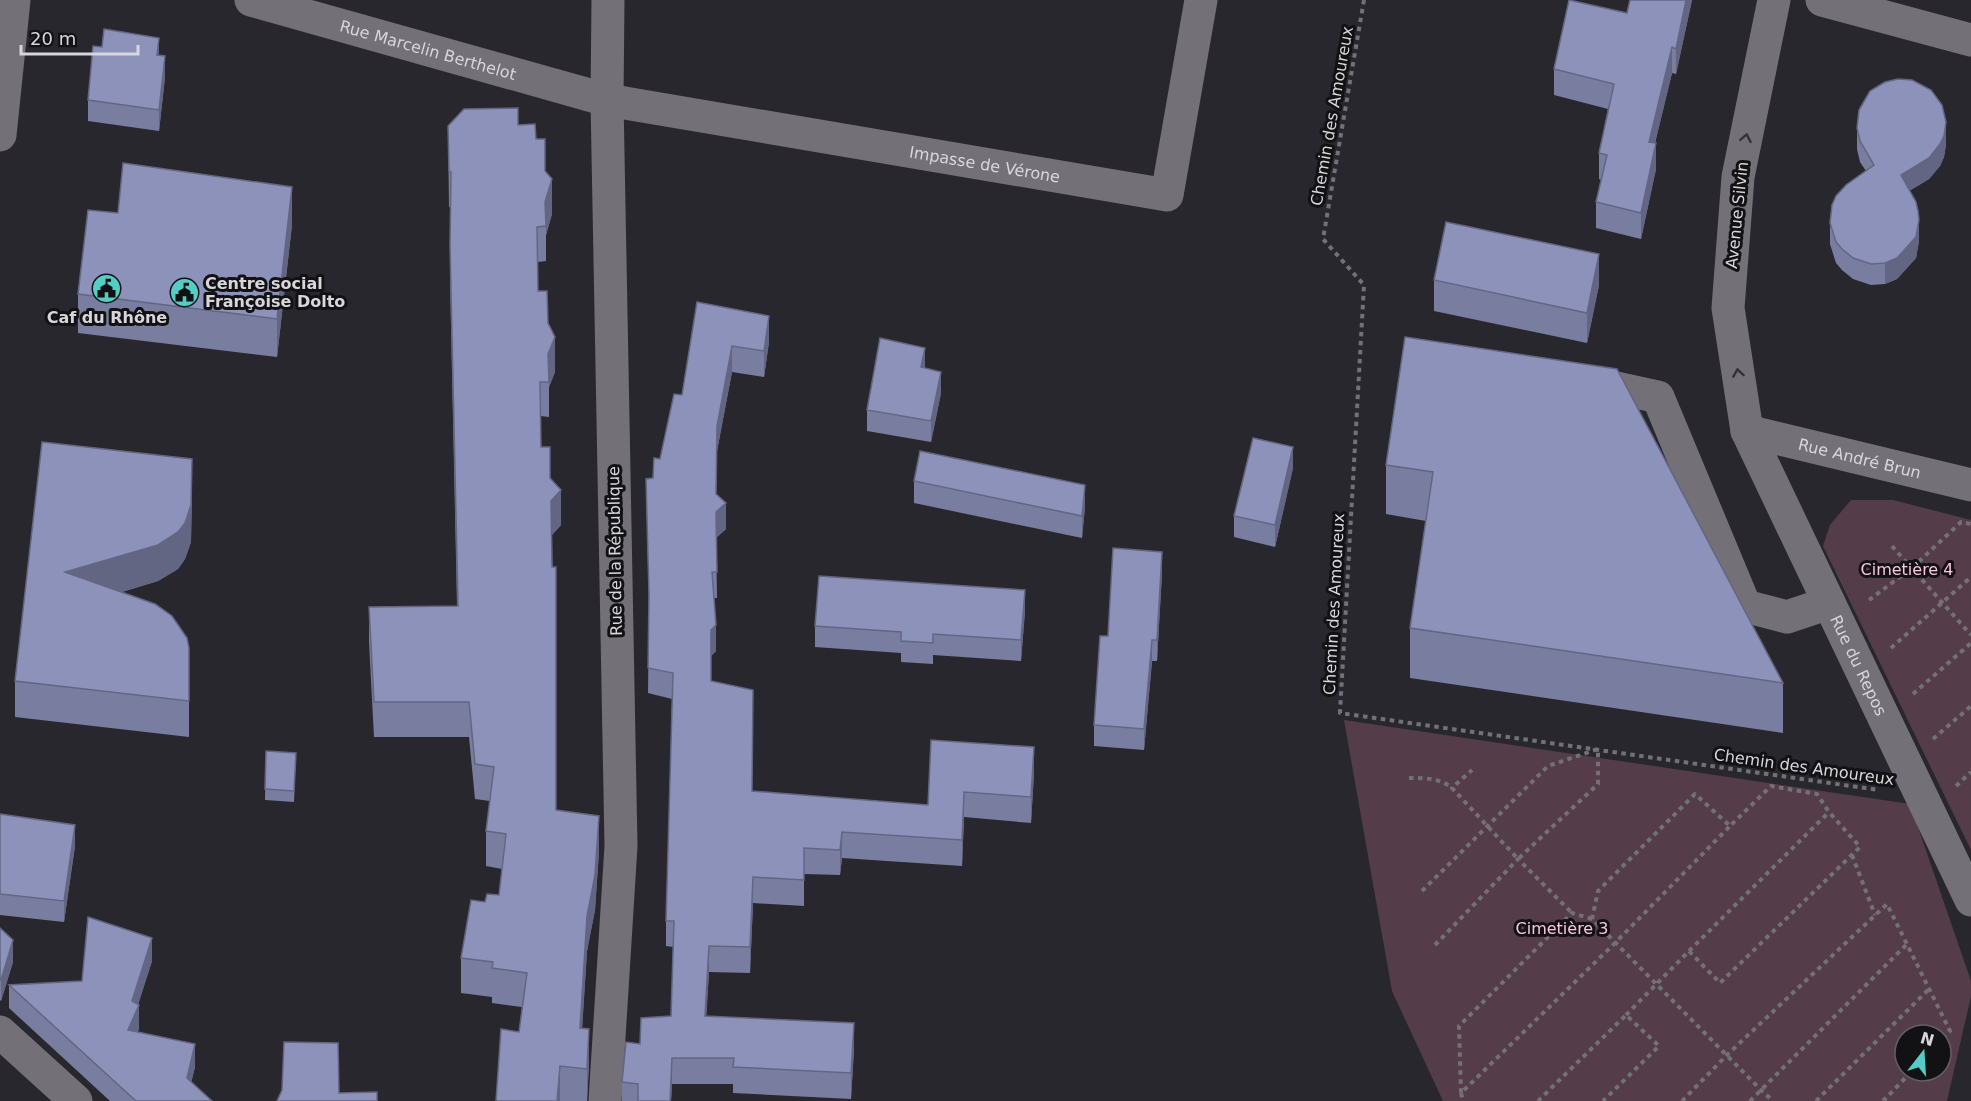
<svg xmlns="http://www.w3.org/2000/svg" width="1971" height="1101" font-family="'DejaVu Sans',sans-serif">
	<rect width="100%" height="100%" fill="#29272e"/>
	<!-- green -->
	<g fill="#543d49" fill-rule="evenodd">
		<path d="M 1851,500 L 1893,500 L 1971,520 L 1971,850 L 1823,546 L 1830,525 Z"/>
		<path d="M 1344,720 L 1910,804 L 1971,981 L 1971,996 L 1947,1101 L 1443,1101 L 1392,991 ZM 1905,1035 L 1941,1035 L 1941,1071 L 1905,1071 Z"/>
	</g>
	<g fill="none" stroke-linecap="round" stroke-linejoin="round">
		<!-- path -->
		<g stroke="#737177" stroke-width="4" stroke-dasharray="4.5 4.5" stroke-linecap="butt">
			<path d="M 1364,0 L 1323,239 L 1364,285 L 1340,713 L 1879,790"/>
			<path d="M 1892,546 L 1971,635"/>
			<path d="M 1869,600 L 1912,568 L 1961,522 L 1971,524"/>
			<path d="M 1891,648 L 1971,577"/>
			<path d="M 1913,694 L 1971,643"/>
			<path d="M 1933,739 L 1971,706"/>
			<path d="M 1409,778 C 1424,778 1440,778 1452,788"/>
			<path d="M 1956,786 L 1971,772"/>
			<path d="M 1852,855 L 1875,915"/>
			<path d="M 1422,891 L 1548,766 L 1598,749 L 1598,784 L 1518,859 L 1452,788 L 1472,770"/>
			<path d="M 1592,919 L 1572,913 L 1459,1026 L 1461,1093 L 1616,942 L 1730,826"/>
			<path d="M 1435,945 L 1518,859 L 1572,913"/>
			<path d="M 1689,951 L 1829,812"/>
			<path d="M 1626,1015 L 1689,951 L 1720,983 L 1860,847 L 1829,812 L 1817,794 L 1771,786 L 1730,826 L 1695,794 L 1598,891 L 1592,919 L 1761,1090 L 1773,1101"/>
			<path d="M 1461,1093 L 1463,1101"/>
			<path d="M 1538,1101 L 1626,1015 L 1659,1046 L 1603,1101"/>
			<path d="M 1682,1101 L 1727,1055 L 1887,904 L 1950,1031 L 1941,1040"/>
			<path d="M 1750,1101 L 1907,944"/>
			<path d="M 1816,1101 L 1929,989"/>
			<path d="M 1883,1101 L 1912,1071"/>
		</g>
		<!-- minor -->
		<g stroke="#737078" stroke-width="33">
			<path id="s1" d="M 251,0 L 607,100 L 1167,195 L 1201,0"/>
			<path id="s2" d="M 1774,0 L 1738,177 L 1728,308 L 1747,431 L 1971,900"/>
			<path d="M 1822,0 L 1971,40"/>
			<path d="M 0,135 L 14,0"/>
			<path d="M 1585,381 L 1658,397 L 1745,606 L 1787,617 L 1829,603"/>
			<path id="s3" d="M 1747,431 L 1971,485"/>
			<path d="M 0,1032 L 76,1101"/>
			<path d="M 605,1101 L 621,846 L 607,100 L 608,0"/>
		</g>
	</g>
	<!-- wall -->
	<g fill="#797ea0">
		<path d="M 1630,0 L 1692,0 L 1676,74 L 1672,73 L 1655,143 L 1656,169 L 1641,239 L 1596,228 L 1596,202 L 1601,180 L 1599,179 L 1599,153 L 1608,109 L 1554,95 L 1554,69 L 1627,13 Z"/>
		<path d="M 159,56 L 165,77 L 159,131 L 88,121 L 88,100 Z"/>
		<path d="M 518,125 L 536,139 L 545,171 L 552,214 L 546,235 L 546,261 L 538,262 L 538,291 L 548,323 L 555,372 L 549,387 L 549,417 L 541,416 L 541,447 L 550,478 L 561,525 L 552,535 L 556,810 L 599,851 L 595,910 L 587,951 L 582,1028 L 589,1064 L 587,1101 L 496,1101 L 519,1032 L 522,1007 L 492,1003 L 492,997 L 461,993 L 461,958 L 485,902 L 499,895 L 502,869 L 486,866 L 486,831 L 490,801 L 475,799 L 469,737 L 374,737 L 369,642 L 369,607 L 457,606 L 450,280 L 450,207 L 449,207 L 448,126 Z"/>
		<path d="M 1857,128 L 1946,144 L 1944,157 L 1940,166 L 1929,179 L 1909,191 L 1919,241 L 1916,258 L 1897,279 L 1885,284 L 1871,285 L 1853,279 L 1842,270 L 1836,263 L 1830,244 L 1830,223 L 1866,171 L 1860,162 L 1857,149 Z"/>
		<path d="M 118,213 L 292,225 L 277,357 L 78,333 L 78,294 Z"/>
		<path d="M 1434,280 L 1599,285 L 1587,343 L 1434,311 Z"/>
		<path d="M 697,302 L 769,342 L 764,377 L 732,372 L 717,451 L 716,494 L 726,529 L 716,538 L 717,598 L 714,598 L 716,651 L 711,656 L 711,681 L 752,791 L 928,805 L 931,740 L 1034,773 L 1031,823 L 964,817 L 962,866 L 842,858 L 840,875 L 804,874 L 804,906 L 753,903 L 750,973 L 709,972 L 706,1016 L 854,1049 L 851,1099 L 733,1093 L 733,1084 L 672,1084 L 671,1101 L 622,1101 L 622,1082 L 640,1044 L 671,1016 L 673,947 L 666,946 L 666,921 L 672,699 L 648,693 L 649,610 L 646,479 L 653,478 L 682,395 Z"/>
		<path d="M 1405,337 L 1783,683 L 1783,733 L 1410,678 L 1410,628 L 1426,521 L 1386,514 L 1386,465 Z"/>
		<path d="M 925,368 L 941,393 L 931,442 L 867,431 L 867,410 Z"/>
		<path d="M 1293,468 L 1275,547 L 1234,537 L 1234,516 Z"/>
		<path d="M 914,481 L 1085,506 L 1082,538 L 914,503 Z"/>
		<path d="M 192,496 L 191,542 L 185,559 L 178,569 L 158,581 L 122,592 L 189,648 L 189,737 L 15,717 L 15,681 Z"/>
		<path d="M 1162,573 L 1157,661 L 1152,661 L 1144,750 L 1094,746 L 1094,725 L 1108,636 Z"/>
		<path d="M 1025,611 L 1021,661 L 933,655 L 933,664 L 901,662 L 901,653 L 815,647 L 815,626 Z"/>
		<path d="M 266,751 L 296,753 L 294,802 L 265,800 Z"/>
		<path d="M 0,814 L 75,846 L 64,922 L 0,915 Z"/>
		<path d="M 0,928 L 13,962 L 1,1001 L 0,1000 Z"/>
		<path d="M 152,961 L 138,1004 L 139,1028 L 138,1032 L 195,1067 L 191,1082 L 212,1101 L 110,1101 L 9,1008 L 9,985 L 82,981 Z"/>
	</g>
	<!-- shaded-wall -->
	<g fill="#636682">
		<path d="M 1686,0 L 1692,0 L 1676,74 L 1676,49 Z"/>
		<path d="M 159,38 L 159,59 L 157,55 Z"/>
		<path d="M 1672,47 L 1672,73 L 1649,168 L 1649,142 Z"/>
		<path d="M 165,56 L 165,77 L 159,131 L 159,110 Z"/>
		<path d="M 1946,122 L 1946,144 L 1944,157 L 1940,166 L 1929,179 L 1901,196 L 1901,175 Z"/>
		<path d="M 1656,143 L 1656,169 L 1641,239 L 1641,213 Z"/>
		<path d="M 552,179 L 552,214 L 546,235 L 545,202 Z"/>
		<path d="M 292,187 L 292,225 L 277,357 L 277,319 Z"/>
		<path d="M 1919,220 L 1919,241 L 1916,258 L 1897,279 L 1885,284 L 1885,263 Z"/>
		<path d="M 1599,254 L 1599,285 L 1587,343 L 1587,313 Z"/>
		<path d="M 769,316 L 769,342 L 764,377 L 764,351 Z"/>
		<path d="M 555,337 L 555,372 L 549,387 L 548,354 Z"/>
		<path d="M 732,346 L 732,372 L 717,451 L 716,520 L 717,426 Z"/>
		<path d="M 925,348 L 925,369 L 921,367 Z"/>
		<path d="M 941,372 L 941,393 L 931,442 L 931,421 Z"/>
		<path d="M 1293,447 L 1293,468 L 1275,547 L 1275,525 Z"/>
		<path d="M 192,459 L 191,542 L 185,559 L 178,569 L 158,581 L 65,609 L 65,572 Z"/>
		<path d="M 1085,485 L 1085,506 L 1082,538 L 1082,516 Z"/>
		<path d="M 561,490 L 561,525 L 551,536 L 551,501 Z"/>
		<path d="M 726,503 L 726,529 L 716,538 L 716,512 Z"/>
		<path d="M 1162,552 L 1162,573 L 1157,661 L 1157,640 Z"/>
		<path d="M 1025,590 L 1025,611 L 1021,661 L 1021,640 Z"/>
		<path d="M 716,625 L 716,651 L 711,656 L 711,630 Z"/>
		<path d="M 1152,640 L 1152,661 L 1144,750 L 1144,729 Z"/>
		<path d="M 1034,747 L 1034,773 L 1031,823 L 1031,797 Z"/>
		<path d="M 964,792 L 964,817 L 962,866 L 962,840 Z"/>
		<path d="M 599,816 L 599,851 L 595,910 L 587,951 L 580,1063 L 580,1028 L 587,916 Z"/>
		<path d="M 75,825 L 75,846 L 64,922 L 64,901 Z"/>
		<path d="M 842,832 L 842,858 L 840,875 L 840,850 Z"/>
		<path d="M 753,877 L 753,903 L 750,973 L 750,947 Z"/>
		<path d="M 152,938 L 152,961 L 135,1015 L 139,1005 L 139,1028 L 128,1053 L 128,1030 L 132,1001 Z"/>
		<path d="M 13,940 L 13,962 L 1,1001 L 1,980 Z"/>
		<path d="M 709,946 L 709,972 L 705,1042 L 705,1016 Z"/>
		<path d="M 854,1023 L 854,1049 L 851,1099 L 851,1073 Z"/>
		<path d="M 589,1029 L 589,1064 L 587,1101 L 587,1069 Z"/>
		<path d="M 195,1044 L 195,1067 L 187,1101 L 187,1078 Z"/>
		<path d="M 672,1058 L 672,1084 L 671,1101 L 670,1101 Z"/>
		<path d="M 560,1066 L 560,1101 L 557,1101 Z"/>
	</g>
	<!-- building -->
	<g fill="#8d92ba" stroke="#636682" stroke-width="1.5">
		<path d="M 1569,0 L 1627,13 L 1630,0 L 1686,0 L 1676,49 L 1672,47 L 1649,142 L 1656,143 L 1641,213 L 1596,202 L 1607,155 L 1599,153 L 1614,84 L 1554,69 Z"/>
		<path d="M 104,29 L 159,38 L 157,55 L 165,56 L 159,110 L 88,100 L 93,46 L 102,47 Z"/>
		<path d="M 1898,79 L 1912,80 L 1931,90 L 1942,105 L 1946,122 L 1944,136 L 1940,144 L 1929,158 L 1901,175 L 1916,202 L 1918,211 L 1919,220 L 1916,237 L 1897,258 L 1885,263 L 1871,264 L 1853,258 L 1842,249 L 1836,242 L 1830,223 L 1832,205 L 1836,196 L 1846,185 L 1874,165 L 1860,141 L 1857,128 L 1859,110 L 1870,91 L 1885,82 Z"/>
		<path d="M 518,108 L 518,125 L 535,124 L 536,139 L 545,139 L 545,171 L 552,179 L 545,202 L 546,226 L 537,227 L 538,291 L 547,291 L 548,323 L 555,337 L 548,354 L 549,382 L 540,382 L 541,447 L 550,447 L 550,478 L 561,490 L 551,501 L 552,567 L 556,567 L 556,810 L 599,816 L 595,875 L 587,916 L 580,1028 L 589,1029 L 587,1069 L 560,1066 L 557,1101 L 496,1101 L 501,1029 L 519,1032 L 527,973 L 492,968 L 493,962 L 461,958 L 471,900 L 485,902 L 487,894 L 499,895 L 506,834 L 486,831 L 494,767 L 475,764 L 469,702 L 374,702 L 369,607 L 458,606 L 450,245 L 451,172 L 449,172 L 448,126 L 464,109 Z"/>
		<path d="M 123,163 L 292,187 L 277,319 L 78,294 L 88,210 L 118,213 Z"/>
		<path d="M 1446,222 L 1599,254 L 1587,313 L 1434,280 Z"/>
		<path d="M 697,302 L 769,316 L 764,351 L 732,346 L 717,426 L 716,494 L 726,503 L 716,512 L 717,572 L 712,572 L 716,625 L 711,630 L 711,681 L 753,690 L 752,791 L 928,805 L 931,740 L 1034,747 L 1031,797 L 964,792 L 962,840 L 842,832 L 840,850 L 804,848 L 804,880 L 753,877 L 750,947 L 709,946 L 705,1016 L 854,1023 L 851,1073 L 733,1067 L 734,1058 L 672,1058 L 670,1101 L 638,1101 L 638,1084 L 622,1082 L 626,1042 L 640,1044 L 641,1018 L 671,1016 L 674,921 L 666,921 L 673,673 L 648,668 L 649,595 L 646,479 L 653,478 L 654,458 L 660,459 L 674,394 L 682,395 Z"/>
		<path d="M 1405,337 L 1617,369 L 1783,683 L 1410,628 L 1433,472 L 1386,465 Z"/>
		<path d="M 880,338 L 925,348 L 921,367 L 941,372 L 931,421 L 867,410 Z"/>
		<path d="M 1253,438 L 1293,447 L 1275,525 L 1234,516 Z"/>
		<path d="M 42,442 L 192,459 L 191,505 L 185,523 L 178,532 L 158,545 L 65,572 L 155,604 L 172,616 L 187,638 L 189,648 L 189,701 L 15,681 Z"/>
		<path d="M 920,451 L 1085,485 L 1082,516 L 914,481 Z"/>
		<path d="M 1113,548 L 1162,552 L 1157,640 L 1152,640 L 1144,729 L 1094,725 L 1100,636 L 1108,636 Z"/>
		<path d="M 819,576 L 1025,590 L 1021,640 L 933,634 L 933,643 L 901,641 L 901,632 L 815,626 Z"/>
		<path d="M 266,751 L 296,753 L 294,791 L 265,789 Z"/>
		<path d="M 0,814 L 75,825 L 64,901 L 0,894 Z"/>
		<path d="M 88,917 L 152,938 L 132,1001 L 139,1005 L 128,1030 L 195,1044 L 187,1078 L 212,1101 L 136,1101 L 9,985 L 82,981 Z"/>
		<path d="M 0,928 L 13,940 L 1,980 L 0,979 Z"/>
		<path d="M 284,1042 L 338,1043 L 339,1093 L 377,1092 L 377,1101 L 277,1101 L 282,1090 Z"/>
	</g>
	<!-- one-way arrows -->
	<defs><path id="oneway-chevron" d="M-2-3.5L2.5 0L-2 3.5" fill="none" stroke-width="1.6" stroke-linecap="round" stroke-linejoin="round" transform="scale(1.5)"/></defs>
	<g stroke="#343237">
		<use href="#oneway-chevron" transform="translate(1746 138) rotate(-79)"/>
		<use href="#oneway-chevron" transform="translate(1738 373) rotate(-99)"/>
	</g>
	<!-- icons -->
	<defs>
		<symbol id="civic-disc" viewBox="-11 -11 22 22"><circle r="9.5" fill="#54cdc7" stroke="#121114"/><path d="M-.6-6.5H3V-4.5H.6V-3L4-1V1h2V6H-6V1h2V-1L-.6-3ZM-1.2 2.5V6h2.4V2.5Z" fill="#111"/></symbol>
	</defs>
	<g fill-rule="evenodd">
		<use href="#civic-disc" x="90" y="272" width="33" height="33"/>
		<use href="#civic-disc" x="168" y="276" width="33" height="33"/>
	</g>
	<g text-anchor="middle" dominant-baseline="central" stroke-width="6" stroke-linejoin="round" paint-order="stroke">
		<!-- street labels -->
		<g font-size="16" fill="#d8d6db" stroke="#121114">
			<text stroke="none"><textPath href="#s1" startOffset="184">Rue Marcelin Berthelot</textPath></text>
			<text transform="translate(1332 116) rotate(-80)">Chemin des Amoureux</text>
			<text stroke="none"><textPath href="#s1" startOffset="753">Impasse de Vérone</textPath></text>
			<text transform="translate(1737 215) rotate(-84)">Avenue Silvin</text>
			<text stroke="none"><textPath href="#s3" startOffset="116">Rue André Brun</textPath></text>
			<text transform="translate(615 551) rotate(-91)">Rue de la République</text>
			<text transform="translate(1334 604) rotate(-87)">Chemin des Amoureux</text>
			<text stroke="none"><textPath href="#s2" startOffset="696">Rue du Repos</textPath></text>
			<text transform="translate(1804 767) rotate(8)">Chemin des Amoureux</text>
		</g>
		<!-- poi labels -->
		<g font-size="16" font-weight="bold" fill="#d8d6db" stroke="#121114" text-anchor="start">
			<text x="205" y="283">Centre social<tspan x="205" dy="18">Françoise Dolto</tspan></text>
			<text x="107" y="317" text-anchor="middle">Caf du Rhône</text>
		</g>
		<!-- park labels -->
		<g font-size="16" fill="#fbc4e0" stroke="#121114">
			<text x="1907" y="569">Cimetière 4</text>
			<text x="1562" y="928">Cimetière 3</text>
		</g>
	</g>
	<!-- north arrow -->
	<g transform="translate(1923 1053) rotate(17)"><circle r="28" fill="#121114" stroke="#616064" stroke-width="1.5"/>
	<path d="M0-4.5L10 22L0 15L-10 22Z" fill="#54cdc7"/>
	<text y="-9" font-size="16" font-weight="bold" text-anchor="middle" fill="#d8d6db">N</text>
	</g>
	<!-- scale -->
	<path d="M21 45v9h117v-9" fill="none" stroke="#d8d6db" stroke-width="3"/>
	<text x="30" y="45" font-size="18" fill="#d8d6db" stroke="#121114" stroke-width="4.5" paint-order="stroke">20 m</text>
</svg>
